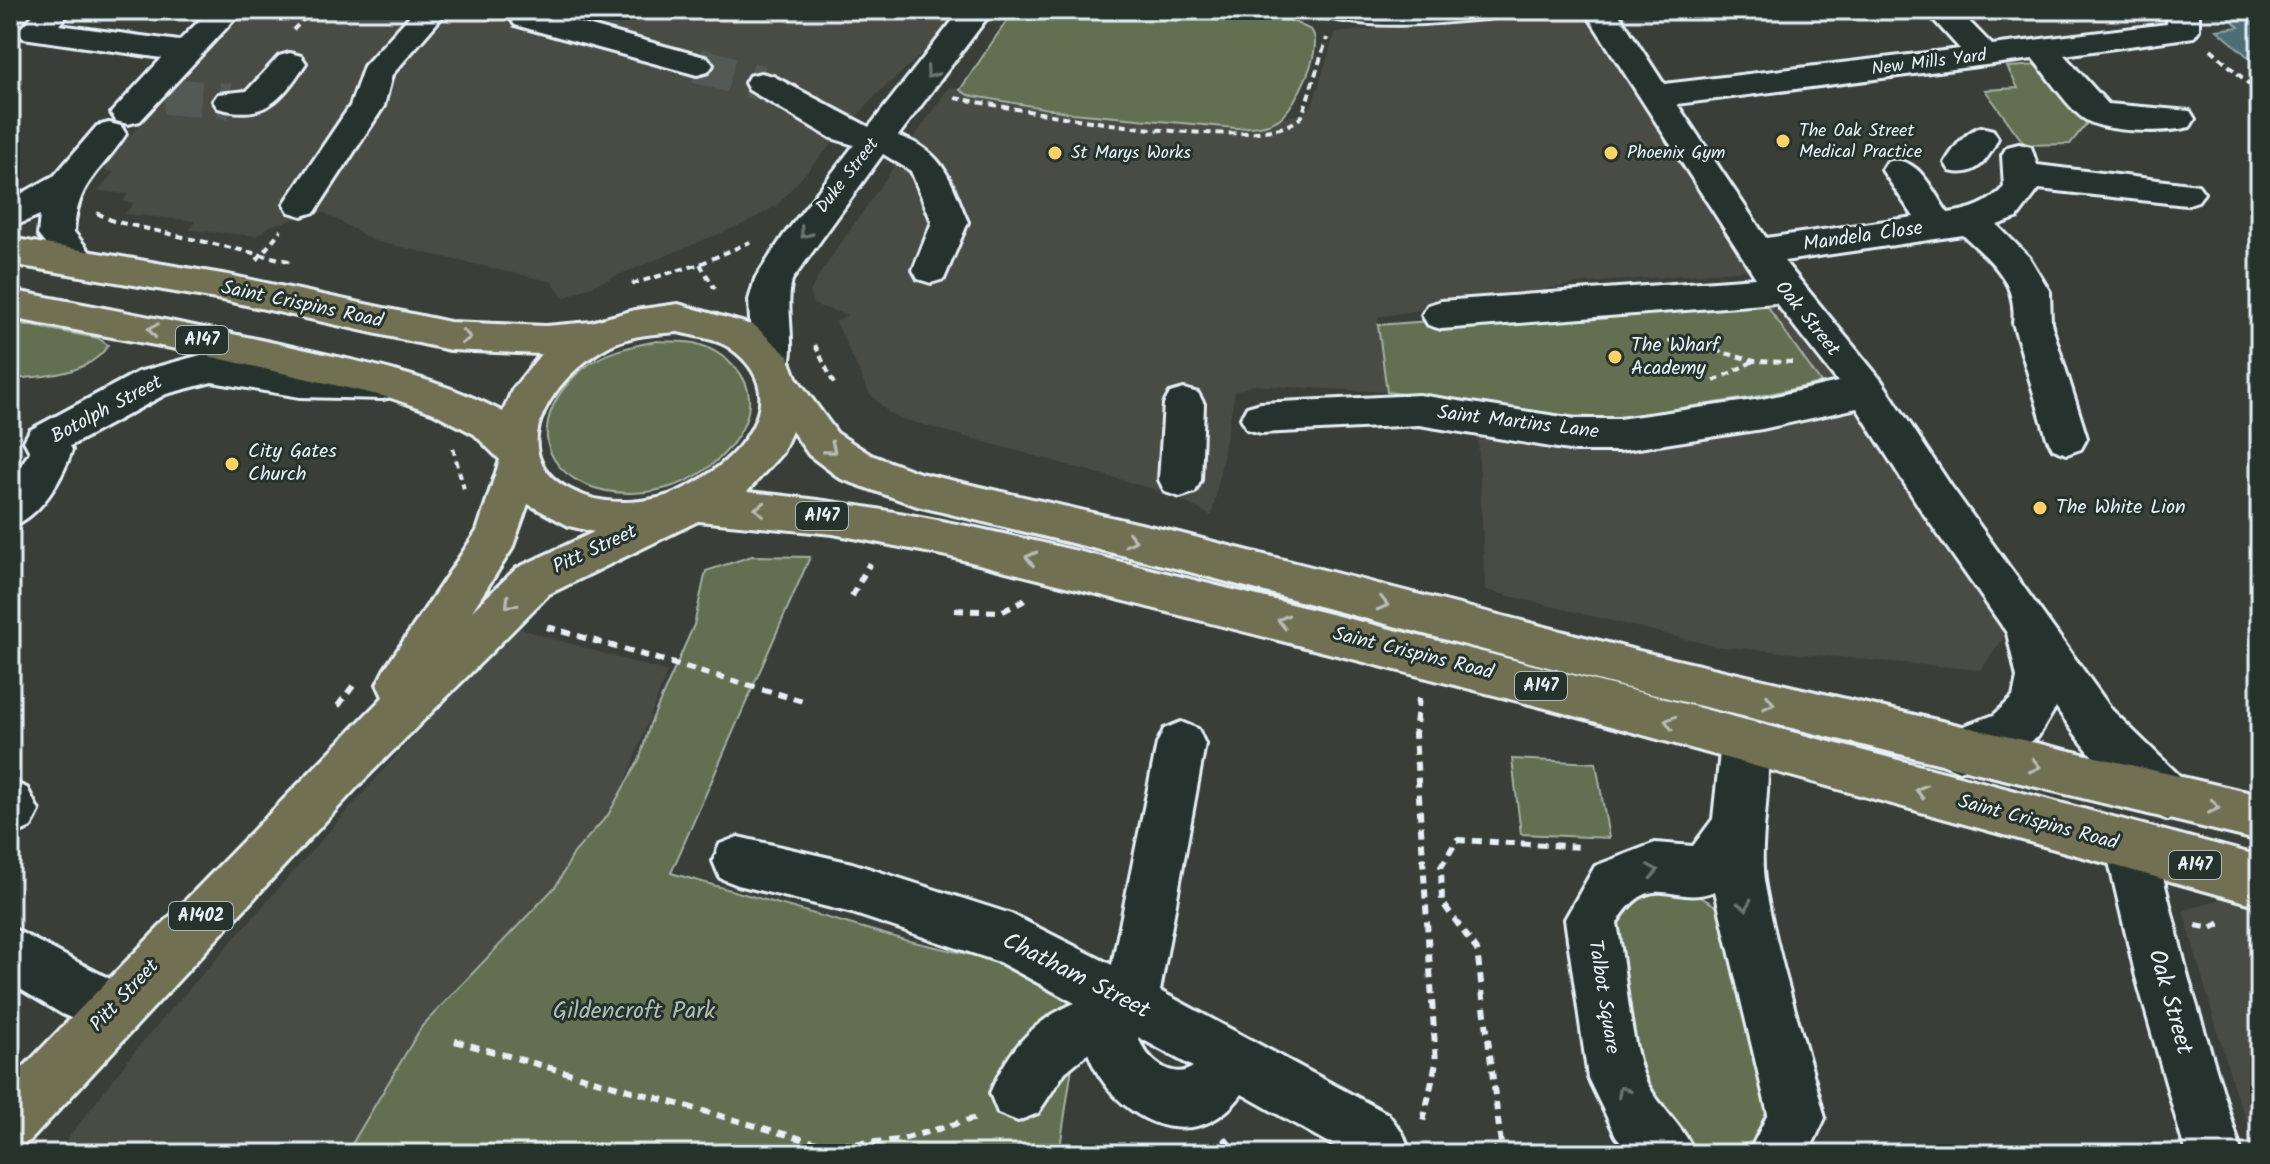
<svg xmlns="http://www.w3.org/2000/svg" width="2270" height="1164" font-family="Kalam,sans-serif">
	<rect width="100%" height="100%" fill="#393f38"/>
	<filter id="ink" filterUnits="userSpaceOnUse"><feTurbulence type="fractalNoise" baseFrequency=".0125" numOctaves="2"/><feDisplacementMap in="SourceGraphic" scale="16" xChannelSelector="R" yChannelSelector="G"/><feConvolveMatrix kernelMatrix="1 2 1 2 8 2 1 2 1" color-interpolation-filters="sRGB"/></filter>
	<g filter="url(#ink)">
		<!-- built -->
		<g fill="#494b44">
			<path d="M 250,10 L 959,10 L 934,43 L 877,94 L 776,206 L 743,224 L 563,298 L 552,282 L 374,241 L 323,212 L 272,225 L 256,236 L 190,230 L 195,221 L 125,214 L 134,203 L 123,201 L 128,194 L 98,191 L 114,172 L 100,170 L 183,75 Z"/>
			<path d="M 1546,10 L 1587,10 L 1748,270 L 1576,284 L 1378,317 L 1378,325 L 1760,296 L 1755,279 L 1840,388 L 2007,633 L 1981,670 L 1714,646 L 1485,590 L 1477,414 L 1388,401 L 1387,392 L 1253,385 L 1235,391 L 1212,516 L 1165,492 L 902,419 L 888,412 L 869,393 L 836,322 L 847,315 L 813,304 L 810,292 L 819,275 L 949,87 L 1169,116 L 1279,119 L 1300,114 L 1312,106 L 1335,33 Z"/>
			<path d="M 511,626 L 667,672 L 606,833 L 422,1026 L 346,1154 L 56,1154 L 138,1047 Z"/>
			<path d="M 2244,891 L 2260,896 L 2260,1154 L 2235,1092 L 2183,911 Z"/>
		</g>
		<!-- green -->
		<g fill="#626f51" stroke="#a5b0a4" stroke-width="2">
			<path d="M 1027,10 L 1269,10 L 1311,30 C 1326,46 1295,108 1279,119 C 1267,127 1250,127 1236,128 L 1072,113 L 968,95 L 960,90 L 1008,19 Z"/>
			<path d="M 2044,65 L 2087,123 L 2070,144 L 2025,145 L 1985,90 L 2018,88 L 2007,67 Z"/>
			<path d="M 1760,296 L 1821,383 L 1754,397 L 1616,418 L 1571,416 L 1387,392 L 1378,325 Z"/>
			<path d="M 10,322 L 98,338 L 108,345 C 90,375 42,377 10,379 Z"/>
			<path d="M 657,341 C 669,342 682,341 694,343 C 710,347 724,356 735,367 C 775,410 722,468 679,484 C 650,495 613,497 584,484 C 528,458 541,402 584,368 C 605,351 632,346 657,341 Z"/>
			<path d="M 752,556 L 810,557 L 671,873 L 905,940 L 1006,963 L 1081,1007 L 1059,1154 L 346,1154 L 422,1026 L 556,886 L 574,853 L 608,815 L 640,758 L 650,724 L 694,625 L 706,571 Z"/>
			<path d="M 1512,759 L 1596,763 L 1609,838 L 1521,834 Z"/>
			<path d="M 1684,887 L 1724,911 L 1780,1085 L 1767,1135 C 1712,1164 1661,1143 1633,1087 C 1628,1076 1629,1057 1628,1044 C 1623,999 1618,954 1614,908 L 1626,894 Z"/>
		</g>
		<!-- water -->
		<path fill="#4e6e75" stroke="#8ca2a9" stroke-width="2" d="M 2221,10 L 2260,10 L 2260,67 L 2217,30 L 2239,27 Z"/>
		<g fill="none" stroke-linecap="round" stroke-linejoin="round">
			<!-- minor-tunnel -->
			<g stroke="#535a55" stroke-width="36" stroke-dasharray="36 18" stroke-linecap="butt">
				<path d="M 697,65 L 761,83"/>
				<path d="M 165,96 L 230,101"/>
			</g>
			<defs>
				<g id="minor">
					<path d="M 38,10 L 72,10 L 59,25 L 179,41 L 210,10 L 243,10 L 140,121 L 128,124 L 116,121 L 111,113 L 162,58 L 23,38 L 18,31 Z"/>
					<path d="M 415,10 L 448,10 L 392,75 L 384,106 L 315,212 L 302,216 L 289,212 L 284,204 L 350,106 L 364,66 Z"/>
					<path d="M 532,10 L 708,58 L 713,65 L 708,72 L 697,75 L 515,25 L 510,18 L 515,11 Z"/>
					<path d="M 961,10 L 993,10 L 898,136 C 945,151 950,181 968,222 L 944,279 L 931,283 L 918,279 L 913,270 L 932,222 L 911,171 L 883,154 L 792,280 C 784,310 798,349 786,371 L 772,376 L 758,371 L 752,361 L 749,300 L 755,279 L 784,235 L 854,145 L 831,138 L 749,90 L 745,83 L 749,76 L 761,73 L 773,76 L 869,127 Z"/>
					<path d="M 1318,10 L 1502,10 L 1497,17 L 1486,19 C 1431,24 1378,30 1323,17 Z"/>
					<path d="M 1584,10 L 1616,10 L 1664,84 L 1960,49 L 1925,10 L 1958,10 L 1992,45 L 2167,24 L 2167,10 L 2199,10 L 2199,30 L 2194,37 L 2064,55 L 2108,104 L 2190,111 L 2195,119 L 2190,127 C 2165,133 2109,133 2086,120 C 2070,111 2046,74 2033,59 L 1677,104 L 1766,238 L 1914,217 L 1882,170 L 1887,162 C 1918,153 1932,191 1948,213 C 1971,210 1988,204 2004,187 L 2002,155 L 2007,147 L 2019,144 L 2031,147 L 2037,165 L 2198,185 L 2204,193 L 2198,201 L 2186,205 L 2039,189 L 2017,218 L 1997,225 L 2029,257 L 2050,292 L 2051,323 L 2087,438 L 2081,449 L 2067,454 L 2053,449 L 2047,438 L 2013,323 C 2018,282 1991,261 1963,235 L 1784,261 L 1881,380 L 1951,486 L 2112,710 L 2185,781 L 2192,797 L 2185,813 L 2168,820 C 2127,804 2080,743 2056,707 L 2038,737 L 2016,751 L 1959,771 L 1942,764 L 1935,749 L 1942,734 L 1994,715 L 2013,697 L 2017,678 L 2007,633 L 1921,510 L 1857,408 L 1762,429 L 1619,451 L 1575,451 L 1419,425 L 1261,433 L 1247,429 L 1241,418 L 1247,407 L 1261,403 L 1419,395 L 1575,419 L 1619,419 L 1762,399 L 1838,382 L 1776,303 L 1441,329 L 1428,325 L 1422,315 L 1428,305 L 1441,301 L 1756,278 Z"/>
					<path d="M 290,53 L 301,56 L 306,63 C 281,100 265,121 218,108 L 213,101 L 218,94 L 247,91 L 279,56 Z"/>
					<path d="M 109,123 L 121,126 L 126,134 C 101,173 77,181 74,232 L 97,261 L 92,270 L 79,274 L 66,270 L 38,235 L 40,215 L 10,228 L 10,200 L 55,175 L 97,126 Z"/>
					<path d="M 1981,127 L 1993,130 L 1998,138 C 1988,160 1976,178 1950,171 L 1945,163 C 1953,149 1966,131 1981,127 Z"/>
					<path d="M 212,352 L 300,367 L 383,369 L 397,373 L 403,384 L 397,395 L 383,399 L 300,397 L 212,382 L 166,394 L 70,446 L 72,450 C 62,480 40,517 10,527 L 10,481 L 30,452 L 24,441 L 30,430 L 138,372 Z"/>
					<path d="M 1184,389 L 1198,393 L 1204,404 L 1201,480 L 1195,492 L 1180,497 L 1165,492 L 1159,480 L 1164,404 L 1170,393 Z"/>
					<path d="M 1745,721 L 1762,728 C 1778,764 1756,840 1765,886 C 1779,964 1805,1041 1825,1118 L 1808,1154 L 1748,1154 L 1768,1114 L 1715,891 C 1673,908 1652,866 1617,923 C 1625,967 1629,1030 1642,1071 C 1652,1102 1683,1123 1695,1154 L 1631,1154 L 1616,1136 L 1588,1078 L 1565,919 L 1595,866 L 1655,843 L 1693,846 L 1713,819 L 1721,743 L 1728,728 Z"/>
					<path d="M 1181,722 L 1198,729 L 1205,744 L 1160,991 L 1388,1114 L 1403,1134 L 1411,1154 L 1348,1154 L 1242,1094 C 1193,1161 1112,1118 1088,1053 L 1065,1072 L 1038,1113 L 1018,1121 L 998,1113 L 990,1093 C 1008,1051 1032,1021 1075,1003 L 999,962 L 852,913 L 738,885 L 720,878 L 713,861 L 720,844 L 738,837 L 852,863 L 1011,914 L 1112,965 L 1157,744 L 1164,729 ZM 1138,1037 L 1193,1067 C 1172,1082 1145,1058 1138,1037 Z"/>
					<path d="M 10,781 L 27,788 L 39,811 L 31,827 L 10,837 Z"/>
					<path d="M 2131,825 L 2149,832 L 2156,849 L 2188,977 L 2242,1154 L 2186,1154 L 2136,977 L 2106,849 L 2113,832 Z"/>
					<path d="M 10,927 L 131,990 L 139,1009 L 131,1028 L 112,1036 L 62,1014 L 10,983 Z"/>
				</g>
				<path id="major" d="M 10,238 L 228,275 L 450,322 L 546,326 L 591,322 L 635,310 L 678,304 L 755,326 L 788,356 L 796,377 L 837,433 L 871,455 L 920,473 L 1171,531 L 1639,651 L 2260,795 L 2260,841 L 1639,691 L 1171,567 L 917,506 L 841,479 L 809,455 L 792,431 L 782,453 L 747,492 C 934,509 1115,561 1298,606 C 1620,685 1940,771 2260,856 L 2260,906 L 1553,710 L 947,556 L 833,534 L 698,521 L 549,594 L 359,785 L 30,1141 L 10,1149 L 10,1081 L 383,697 L 377,684 L 384,670 L 477,531 L 500,460 L 474,434 L 434,413 L 391,398 L 182,350 L 10,318 L 10,290 C 105,308 199,326 293,347 C 365,363 437,377 503,412 L 512,390 L 541,354 L 450,350 L 228,301 L 10,264 ZM 678,332 C 694,336 717,339 730,348 C 799,397 736,465 681,490 C 654,503 613,506 585,496 C 494,464 549,379 607,347 C 628,335 654,334 678,332 ZM 528,504 L 569,526 L 594,532 L 517,568 L 472,611 L 512,549 Z"/>
			</defs>
			<!-- minor casing -->
			<use href="#minor" stroke="#e8f1f8" stroke-width="6"/>
			<!-- major casing -->
			<use href="#major" stroke="#e8f1f8" stroke-width="6"/>
			<!-- path-far1 -->
			<g stroke="#e8f1f8" stroke-width="4" stroke-dasharray="7 5" stroke-linecap="butt">
				<path d="M 1251,15 L 1253,10"/>
				<path d="M 293,30 L 313,10"/>
				<path d="M 2211,49 L 2260,94"/>
				<path d="M 955,98 C 1015,108 1264,160 1302,116 L 1327,38"/>
				<path d="M 97,213 L 113,221 L 293,262"/>
				<path d="M 257,260 L 281,230"/>
				<path d="M 700,264 L 715,289"/>
				<path d="M 632,284 L 700,264 L 750,242"/>
				<path d="M 1668,341 L 1682,341 L 1754,361 L 1792,362"/>
				<path d="M 815,345 L 835,386"/>
				<path d="M 1714,381 L 1754,361"/>
				<path d="M 453,448 L 464,489"/>
			</g>
			<!-- path -->
			<g stroke="#e8f1f8" stroke-width="6" stroke-dasharray="9 7" stroke-linecap="butt">
				<path d="M 852,596 L 870,563"/>
				<path d="M 955,610 L 1001,612 L 1025,600"/>
				<path d="M 547,627 L 806,702"/>
				<path d="M 1419,698 L 1415,734 L 1436,1063 L 1423,1122"/>
				<path d="M 338,706 L 356,682"/>
				<path d="M 2196,925 L 2211,928 L 2224,921"/>
				<path d="M 455,1041 L 827,1146 L 899,1140 L 976,1118"/>
				<path d="M 1224,1138 L 1237,1154"/>
				<path d="M 1490,1154 L 1501,1144 L 1477,950 L 1442,902 L 1441,867 L 1457,840 L 1584,847"/>
			</g>
			<!-- minor -->
			<use href="#minor" fill="#26332d" fill-rule="evenodd"/>
			<!-- major -->
			<use href="#major" fill="#716f52" fill-rule="evenodd"/>
		</g>
		<!-- one-way arrows -->
		<defs><path id="oneway-chevron" d="M-2-3.5L2.5 0L-2 3.5" fill="none" stroke-width="1.6" stroke-linecap="round" stroke-linejoin="round" transform="scale(2)"/></defs>
		<g stroke="#6a7674">
			<use href="#oneway-chevron" transform="translate(931 73) rotate(126)"/>
			<use href="#oneway-chevron" transform="translate(805 233) rotate(126)"/>
			<use href="#oneway-chevron" transform="translate(1653 871) rotate(-10)"/>
			<use href="#oneway-chevron" transform="translate(1745 905) rotate(74)"/>
			<use href="#oneway-chevron" transform="translate(1623 1091) rotate(-118)"/>
		</g>
		<g stroke="#b8bdb6">
			<use href="#oneway-chevron" transform="translate(153 330) rotate(-169)"/>
			<use href="#oneway-chevron" transform="translate(466 337) rotate(4)"/>
			<use href="#oneway-chevron" transform="translate(831 449) rotate(39)"/>
			<use href="#oneway-chevron" transform="translate(760 509) rotate(-175)"/>
			<use href="#oneway-chevron" transform="translate(1131 540) rotate(13)"/>
			<use href="#oneway-chevron" transform="translate(1031 558) rotate(-166)"/>
			<use href="#oneway-chevron" transform="translate(510 603) rotate(135)"/>
			<use href="#oneway-chevron" transform="translate(1383 604) rotate(14)"/>
			<use href="#oneway-chevron" transform="translate(1283 621) rotate(-166)"/>
			<use href="#oneway-chevron" transform="translate(1769 703) rotate(14)"/>
			<use href="#oneway-chevron" transform="translate(1670 722) rotate(-164)"/>
			<use href="#oneway-chevron" transform="translate(2035 766) rotate(13)"/>
			<use href="#oneway-chevron" transform="translate(1921 791) rotate(-165)"/>
			<use href="#oneway-chevron" transform="translate(2214 807) rotate(12)"/>
		</g>
	</g>
	<!-- markers -->
	<g fill="#ffd166" stroke="#26332d" stroke-width="3">
		<circle cx="1783" cy="141" r="8"/>
		<circle cx="1055" cy="153" r="8"/>
		<circle cx="1611" cy="153" r="8"/>
		<circle cx="1615" cy="357" r="8"/>
		<circle cx="232" cy="464" r="8"/>
		<circle cx="2040" cy="508" r="8"/>
	</g>
	<g text-anchor="middle" dominant-baseline="central" stroke-width="6" stroke-linejoin="round" paint-order="stroke">
		<!-- far-street labels -->
		<g font-size="18" fill="#e8f1f8" stroke="#26332d">
			<text transform="translate(1929 63) rotate(-7)">New Mills Yard</text>
			<text transform="translate(848 176) rotate(-52)">Duke Street</text>
		</g>
		<!-- far-poi labels -->
		<g font-size="18" fill="#e8f1f8" stroke="#26332d" text-anchor="start">
			<text x="1799" y="131">The Oak Street<tspan x="1799" dy="21">Medical Practice</tspan></text>
			<text x="1071" y="153">St Marys Works</text>
			<text x="1627" y="153">Phoenix Gym</text>
		</g>
		<!-- shield labels -->
		<g fill="#26332d" stroke="#aeb8bb" stroke-width="2">
			<rect x="176" y="326" width="52" height="28" rx="6"/>
			<rect x="796" y="502" width="52" height="28" rx="6"/>
			<rect x="1515" y="672" width="52" height="28" rx="6"/>
			<rect x="2169" y="851" width="52" height="28" rx="6"/>
			<rect x="169" y="902" width="64" height="28" rx="6"/>
		</g>
		<g font-size="18" font-weight="bold" fill="#e8f1f8">
			<text x="202" y="340">A147</text>
			<text x="822" y="516">A147</text>
			<text x="1541" y="686">A147</text>
			<text x="2195" y="865">A147</text>
			<text x="201" y="916">A1402</text>
		</g>
		<!-- street labels -->
		<g font-size="20" fill="#e8f1f8" stroke="#26332d">
			<text transform="translate(1863 237) rotate(-8)">Mandela Close</text>
			<text transform="translate(302 305) rotate(12)">Saint Crispins Road</text>
			<text transform="translate(1807 319) rotate(51)">Oak Street</text>
			<text transform="translate(107 410) rotate(-28)">Botolph Street</text>
			<text transform="translate(1518 423) rotate(7)">Saint Martins Lane</text>
			<text transform="translate(595 550) rotate(-25)">Pitt Street</text>
			<text transform="translate(1413 654) rotate(14)">Saint Crispins Road</text>
			<text transform="translate(2038 823) rotate(15)">Saint Crispins Road</text>
			<text transform="translate(125 996) rotate(-47)">Pitt Street</text>
			<text transform="translate(1603 997) rotate(81)">Talbot Square</text>
		</g>
		<!-- poi labels -->
		<g font-size="20" fill="#e8f1f8" stroke="#26332d" text-anchor="start">
			<text x="1631" y="346">The Wharf<tspan x="1631" dy="23">Academy</tspan></text>
			<text x="248" y="452">City Gates<tspan x="248" dy="23">Church</tspan></text>
			<text x="2056" y="508">The White Lion</text>
		</g>
		<!-- near-street labels -->
		<g font-size="24" fill="#e8f1f8" stroke="#26332d">
			<text transform="translate(1076 976) rotate(27)">Chatham Street</text>
			<text transform="translate(2170 1002) rotate(74)">Oak Street</text>
		</g>
		<!-- near-park labels -->
		<g font-size="24" fill="#b2bdb5" stroke="#26332d">
			<text x="634" y="1011">Gildencroft Park</text>
		</g>
	</g>
	<!-- margin -->
	<rect width="2270" height="1164" fill="none" stroke="#26332d" stroke-width="40"/>
	<rect x="20" y="20" width="2230" height="1124" fill="none" stroke="#e8f1f8" stroke-width="3" filter="url(#ink)"/>
</svg>
